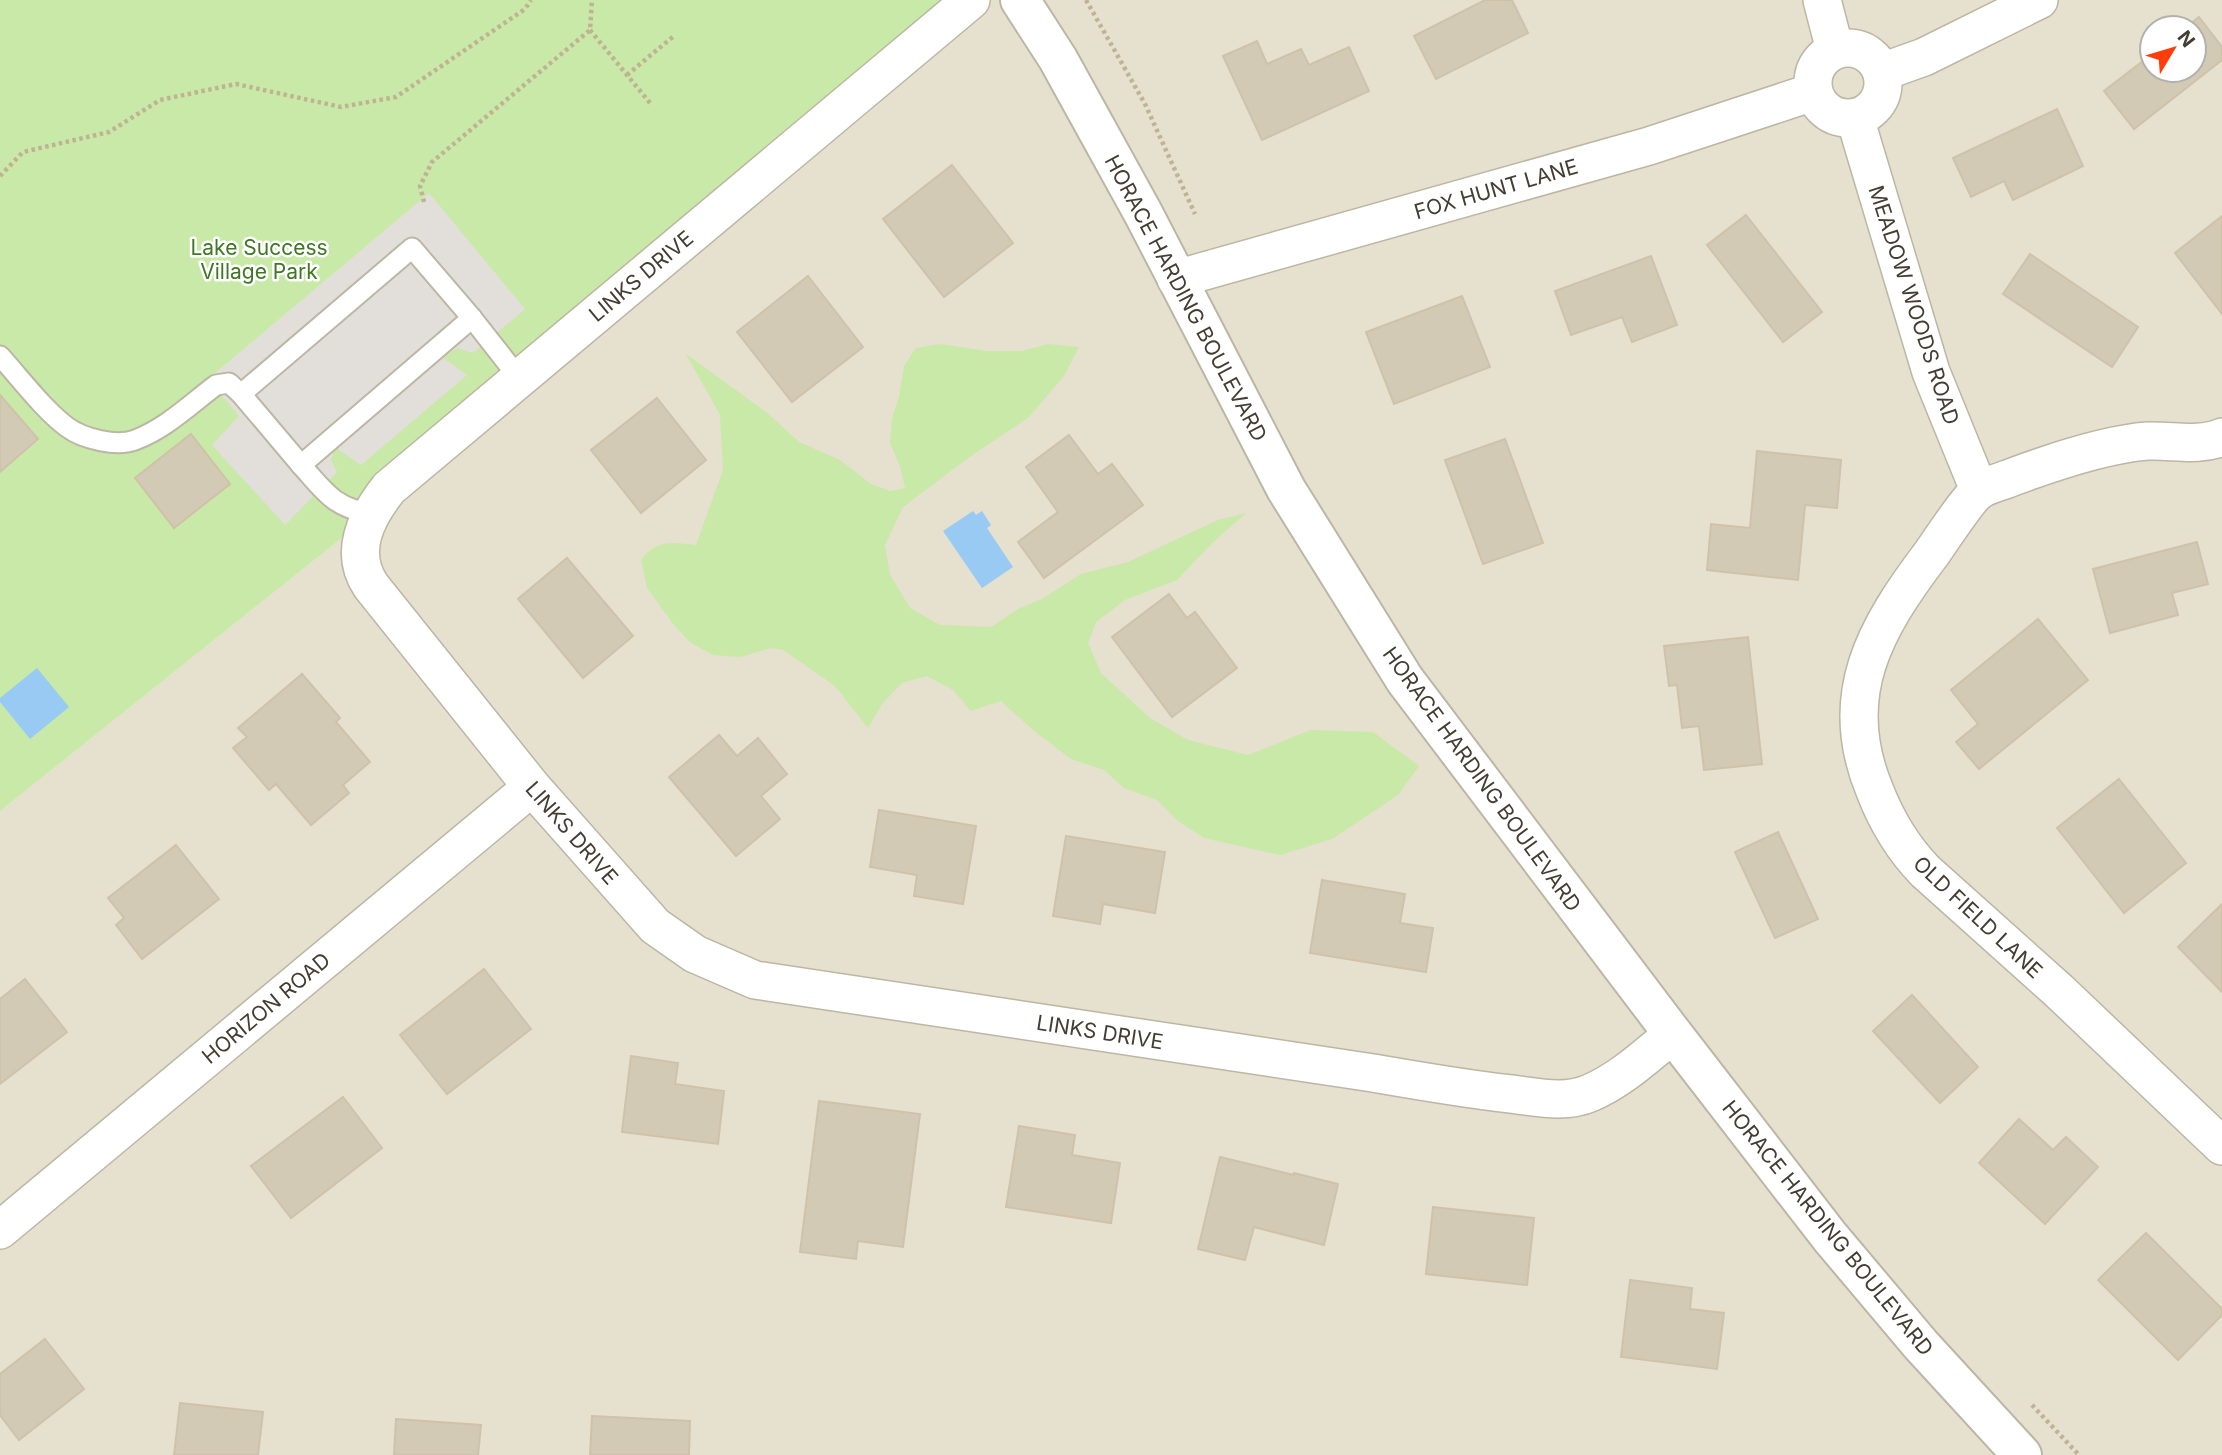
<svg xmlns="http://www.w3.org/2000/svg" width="2222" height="1455" font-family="Inter,sans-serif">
	<rect width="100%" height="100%" fill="#f2eee1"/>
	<!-- residential -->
	<path fill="#e6e0cf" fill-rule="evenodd" d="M 971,0 L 2222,0 L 2222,1455 L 0,1455 L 0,811 L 369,516 ZM 2152,28 L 2194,28 L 2194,70 L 2152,70 Z"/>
	<!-- green -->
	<g fill="#c8e9a7">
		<path d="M 0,0 L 971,0 L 369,516 L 0,811 Z"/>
		<path d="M 940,344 L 986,351 L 1022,351 L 1048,344 L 1079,347 L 1064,376 L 1029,417 L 968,458 L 903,507 L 885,545 L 890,575 L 910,608 L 940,625 L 991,627 L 1018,609 L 1042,599 L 1081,574 L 1128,562 L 1218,520 L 1246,513 L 1212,543 L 1177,580 L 1125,600 L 1096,622 L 1088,643 L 1101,673 L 1150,718 L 1188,740 L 1248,755 L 1311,730 L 1373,732 L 1419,766 L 1398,795 L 1332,839 L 1280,855 L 1204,838 L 1178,821 L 1157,800 L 1124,788 L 1104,770 L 1071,759 L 1033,730 L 1001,701 L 971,711 L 953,690 L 927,676 L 902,683 L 882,704 L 868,728 L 835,686 L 783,650 L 771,648 L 740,657 L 713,655 L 691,643 L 674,625 L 647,588 L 641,560 C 656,539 672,542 696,545 L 723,470 L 720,415 L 686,354 L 766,412 L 799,442 L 840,460 L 871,484 L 890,491 L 905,488 L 900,466 L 890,443 L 892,418 L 899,397 L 904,366 L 916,348 Z"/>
	</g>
	<!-- parking -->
	<path fill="#e2dfdb" d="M 429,193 L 525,309 L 473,353 L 458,348 L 442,357 L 467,375 L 361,465 L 335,447 L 331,460 L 337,472 L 285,525 L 212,445 L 239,416 L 208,379 Z"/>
	<!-- water -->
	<g fill="#99caf4">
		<path d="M 973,511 L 976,515 L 982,511 L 991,525 L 987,528 L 1013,567 L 982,588 L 943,531 Z"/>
		<path d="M 37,668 L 69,707 L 30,739 L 0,702 L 0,698 Z"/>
	</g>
	<!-- building -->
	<g fill="#d3cab6" stroke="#cfc2a9" stroke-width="2">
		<path d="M 1485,0 L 1512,0 L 1528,33 L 1436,79 L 1414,36 Z"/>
		<path d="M 2199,17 L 2222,47 L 2222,60 L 2134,129 L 2104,91 L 2152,54 L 2152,70 L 2194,70 L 2194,28 L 2185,28 Z"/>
		<path d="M 1257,41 L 1267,64 L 1301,49 L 1309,65 L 1349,47 L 1369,91 L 1262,140 L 1223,56 Z"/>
		<path d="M 2057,109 L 2083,166 L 2013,200 L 2004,181 L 1971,197 L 1953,158 Z"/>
		<path d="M 952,165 L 1013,243 L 944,297 L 883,219 Z"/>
		<path d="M 1746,215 L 1822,312 L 1783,342 L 1707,245 Z"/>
		<path d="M 2222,216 L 2222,314 L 2175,253 Z"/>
		<path d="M 2030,254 L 2138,327 L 2112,367 L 2003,294 Z"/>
		<path d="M 1651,256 L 1677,325 L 1632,342 L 1622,317 L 1571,335 L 1555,291 Z"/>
		<path d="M 808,276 L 863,347 L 792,402 L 737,332 Z"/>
		<path d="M 1462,296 L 1490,367 L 1394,404 L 1366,332 Z"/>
		<path d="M 0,395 L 38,439 L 0,472 Z"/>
		<path d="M 657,398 L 706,460 L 641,513 L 591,450 Z"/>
		<path d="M 191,434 L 230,484 L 174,528 L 135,478 Z"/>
		<path d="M 1069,435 L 1098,474 L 1112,464 L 1143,505 L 1044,578 L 1018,542 L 1058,512 L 1026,467 Z"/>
		<path d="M 1505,439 L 1543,543 L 1483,564 L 1445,460 Z"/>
		<path d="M 1757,451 L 1841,460 L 1837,508 L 1805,505 L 1798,580 L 1707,570 L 1711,524 L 1750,528 Z"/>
		<path d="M 2197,542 L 2208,584 L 2172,593 L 2178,615 L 2110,633 L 2093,569 Z"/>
		<path d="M 567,558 L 633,636 L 583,678 L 518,599 Z"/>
		<path d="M 1169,594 L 1187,618 L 1195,612 L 1237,668 L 1172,717 L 1112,637 Z"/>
		<path d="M 2038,619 L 2088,680 L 1979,769 L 1956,742 L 1978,724 L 1951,690 Z"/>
		<path d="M 1748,637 L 1762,764 L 1704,770 L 1699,726 L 1682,728 L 1677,685 L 1669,686 L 1664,646 Z"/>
		<path d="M 302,674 L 340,718 L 336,722 L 370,762 L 343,785 L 349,793 L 311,825 L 276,784 L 269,790 L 233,748 L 247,737 L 238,728 Z"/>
		<path d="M 719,735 L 737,756 L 758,738 L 787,774 L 761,796 L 780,819 L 736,856 L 669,777 Z"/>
		<path d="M 2119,779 L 2186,863 L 2124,913 L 2057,828 Z"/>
		<path d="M 879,810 L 976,826 L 963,904 L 914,896 L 917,875 L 870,867 Z"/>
		<path d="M 1778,832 L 1818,919 L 1775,938 L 1735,852 Z"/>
		<path d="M 1066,836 L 1165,852 L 1155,913 L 1103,904 L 1100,924 L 1053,916 Z"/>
		<path d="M 176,845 L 219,899 L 142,959 L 116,925 L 124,918 L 108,898 Z"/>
		<path d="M 1322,880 L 1405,894 L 1400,923 L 1433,928 L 1426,972 L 1310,953 Z"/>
		<path d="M 2222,904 L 2222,992 L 2178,947 Z"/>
		<path d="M 484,969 L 531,1029 L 447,1094 L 400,1035 Z"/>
		<path d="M 25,979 L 67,1032 L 0,1084 L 0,999 Z"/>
		<path d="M 1912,995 L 1978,1067 L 1940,1103 L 1873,1031 Z"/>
		<path d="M 631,1056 L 678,1063 L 675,1084 L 724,1091 L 718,1144 L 622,1132 Z"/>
		<path d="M 343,1097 L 382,1148 L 291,1218 L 251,1166 Z"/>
		<path d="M 819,1101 L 920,1114 L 903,1247 L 858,1241 L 856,1259 L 800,1252 Z"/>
		<path d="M 2019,1119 L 2053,1150 L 2066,1137 L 2098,1167 L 2045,1224 L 1979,1163 Z"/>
		<path d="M 1019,1126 L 1075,1135 L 1072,1155 L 1120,1163 L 1111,1223 L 1006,1207 Z"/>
		<path d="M 1220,1157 L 1294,1175 L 1294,1173 L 1338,1184 L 1324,1245 L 1254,1227 L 1245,1260 L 1198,1249 Z"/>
		<path d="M 1433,1207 L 1534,1218 L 1527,1285 L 1426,1274 Z"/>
		<path d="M 2146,1233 L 2222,1309 L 2222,1315 L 2178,1360 L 2098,1280 Z"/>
		<path d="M 1630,1280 L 1692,1288 L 1690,1309 L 1724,1313 L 1717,1369 L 1621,1357 Z"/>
		<path d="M 45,1339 L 84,1389 L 19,1440 L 0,1415 L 0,1374 Z"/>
		<path d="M 180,1403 L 263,1412 L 258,1455 L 174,1455 Z"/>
		<path d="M 592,1416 L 690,1421 L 689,1455 L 590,1455 Z"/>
		<path d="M 396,1419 L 481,1425 L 478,1455 L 394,1455 Z"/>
	</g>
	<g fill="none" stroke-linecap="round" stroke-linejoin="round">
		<defs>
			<g id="service">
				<path d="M 0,356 C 20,378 44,410 67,427 C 83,439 117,447 135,440 C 165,429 191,404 216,385 L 229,383 L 241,394 L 301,465 L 472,318"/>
				<path d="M 241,394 L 412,248 L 472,318 L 519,378"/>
				<path d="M 301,465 C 325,492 334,508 372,514"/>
			</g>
			<g id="minor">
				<path d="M 971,0 L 389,488 C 366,517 348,552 371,586 L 532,787 L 655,926 L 695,954 L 755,980 L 1373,1073 C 1419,1081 1465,1089 1511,1094 C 1537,1097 1565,1104 1590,1093 C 1621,1080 1647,1055 1673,1034"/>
				<path d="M 1822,0 L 1835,50"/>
				<circle cx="1848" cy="83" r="35"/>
				<path d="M 1882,72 L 1924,57 L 2039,0"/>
				<path d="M 1855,118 L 1931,372 L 1979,490"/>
				<path d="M 1176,279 L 1649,146 L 1813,92"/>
				<path d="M 2222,437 C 2199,447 2173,440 2148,441 C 2106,444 2050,463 2010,478 C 2001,482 1989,484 1980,490 C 1970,496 1941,540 1932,553 C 1875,628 1835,696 1875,791 C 1887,822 1902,847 1925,871 L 2059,991 L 2222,1146"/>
				<path d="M 0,1230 L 532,787"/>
			</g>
			<path id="tertiary" d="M 1020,0 L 1058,59 L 1143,213 L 1286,489 L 1405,680 L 1673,1034 L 1830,1237 L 1921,1345 L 2022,1455"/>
		</defs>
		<!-- service casing -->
		<use href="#service" stroke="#bdb6a4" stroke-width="23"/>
		<!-- minor casing -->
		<use href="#minor" stroke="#bdb6a4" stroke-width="40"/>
		<!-- tertiary casing -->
		<use href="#tertiary" stroke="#bdb6a4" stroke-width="42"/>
		<!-- path -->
		<g stroke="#c0b394" stroke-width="4.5" stroke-dasharray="3.5 3.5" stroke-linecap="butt">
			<path d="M 1086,0 L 1145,104 L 1195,214"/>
			<path d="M 590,30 L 650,103"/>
			<path d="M 627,75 L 675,35"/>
			<path d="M 0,176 L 23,152 L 109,132 L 160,100 L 236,84 L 341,107 L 396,97 L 525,9 L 531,0"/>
			<path d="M 424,202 L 420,186 L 432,162 L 590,30 L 592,0"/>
			<path d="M 2032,1405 L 2079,1455"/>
		</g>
		<!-- service -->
		<use href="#service" stroke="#fff" stroke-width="19"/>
		<!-- minor -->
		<use href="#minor" stroke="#fff" stroke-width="37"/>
		<!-- tertiary -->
		<use href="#tertiary" stroke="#fff" stroke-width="38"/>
	</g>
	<g text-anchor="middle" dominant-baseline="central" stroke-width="5" stroke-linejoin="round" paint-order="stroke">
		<!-- street labels -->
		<g font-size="21" fill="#433d32" stroke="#fff">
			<text transform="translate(1496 189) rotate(-16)">FOX HUNT LANE</text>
			<text transform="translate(641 276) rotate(-40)">LINKS DRIVE</text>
			<text transform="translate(1186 298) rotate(62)">HORACE HARDING BOULEVARD</text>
			<text transform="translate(1914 305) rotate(72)">MEADOW WOODS ROAD</text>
			<text transform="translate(1482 779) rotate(54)">HORACE HARDING BOULEVARD</text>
			<text transform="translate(572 833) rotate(49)">LINKS DRIVE</text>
			<text transform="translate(1978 917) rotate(43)">OLD FIELD LANE</text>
			<text transform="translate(266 1008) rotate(-40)">HORIZON ROAD</text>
			<text transform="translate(1100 1032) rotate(9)">LINKS DRIVE</text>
			<text transform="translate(1828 1228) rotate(51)">HORACE HARDING BOULEVARD</text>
		</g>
		<!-- park labels -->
		<g font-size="21" fill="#3f7723" stroke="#fff">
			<text x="259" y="247">Lake Success<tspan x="259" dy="24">Village Park</tspan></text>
		</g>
	</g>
	<!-- north arrow -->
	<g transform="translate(2173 49) rotate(52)"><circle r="33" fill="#ffffff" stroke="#b4b1ad" stroke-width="2"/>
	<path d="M0-5L12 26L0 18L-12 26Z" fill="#ff3c0b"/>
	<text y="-10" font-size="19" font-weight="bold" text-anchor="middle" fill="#433d32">N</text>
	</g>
</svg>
